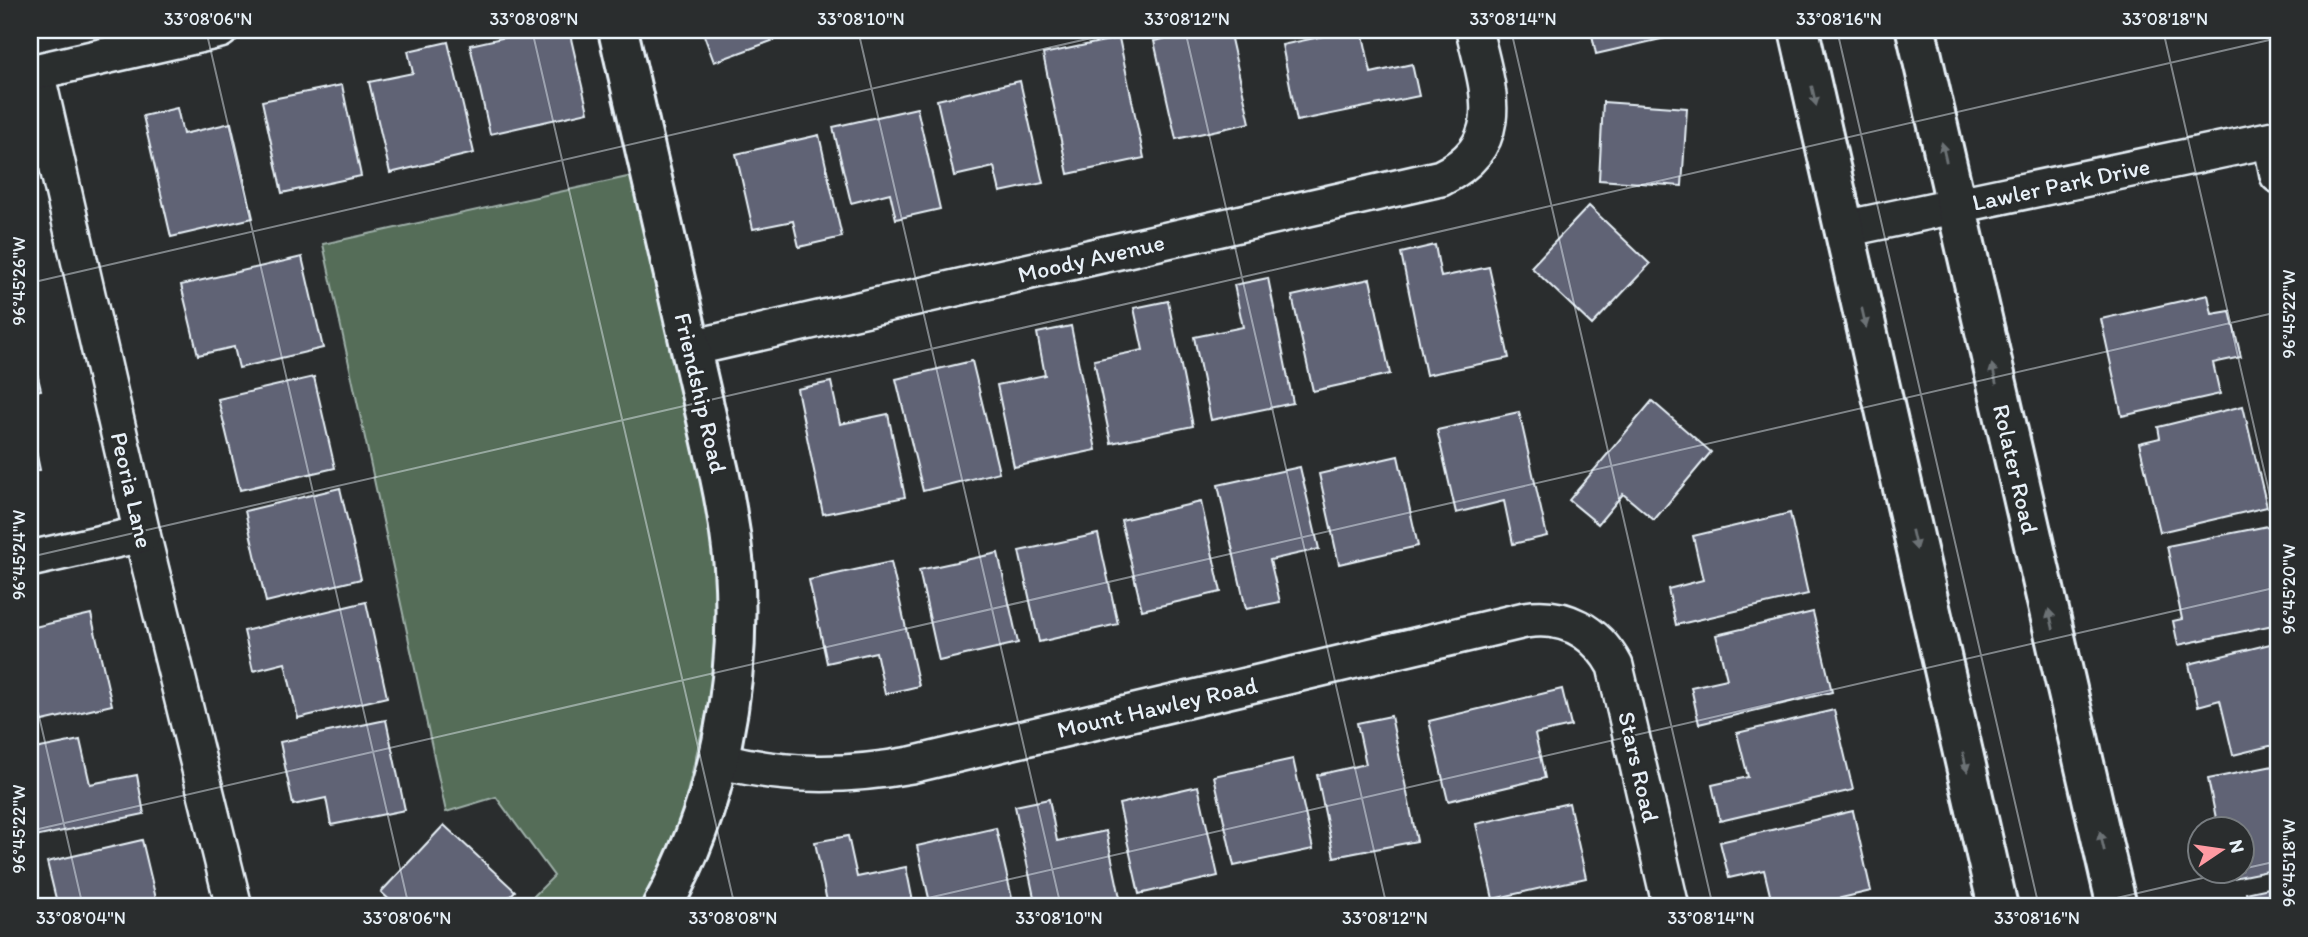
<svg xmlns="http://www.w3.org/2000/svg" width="2308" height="937" font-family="Itim,sans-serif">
	<rect width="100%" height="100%" fill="#2a2d2e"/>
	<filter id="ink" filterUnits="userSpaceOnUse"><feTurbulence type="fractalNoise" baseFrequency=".0143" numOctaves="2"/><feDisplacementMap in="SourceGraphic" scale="14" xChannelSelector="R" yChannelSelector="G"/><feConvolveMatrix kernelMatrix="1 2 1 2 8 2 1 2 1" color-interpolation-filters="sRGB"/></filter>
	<g filter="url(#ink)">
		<!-- green -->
		<path fill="#556d59" stroke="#9eafa8" stroke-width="2" d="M 632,176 L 696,448 L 720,571 L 710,698 L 681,818 L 641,907 L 523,907 L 554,876 L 496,797 L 446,812 L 323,244 Z"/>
		<!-- building -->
		<g fill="#616375" stroke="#e8f1f8" stroke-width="2">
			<path d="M 539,30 L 569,30 L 588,112 L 490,134 L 470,45 Z"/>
			<path d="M 702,30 L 786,30 L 788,35 L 714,62 Z"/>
			<path d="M 1204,30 L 1229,30 L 1250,123 L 1176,139 L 1154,41 Z"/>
			<path d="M 1352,30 L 1362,30 L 1371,73 L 1412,64 L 1419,96 L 1297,121 L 1282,45 Z"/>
			<path d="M 1591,30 L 1672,30 L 1674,36 L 1596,54 Z"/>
			<path d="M 1119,38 L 1144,158 L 1068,174 L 1043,54 Z"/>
			<path d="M 448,42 L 474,153 L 390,173 L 369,82 L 413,73 L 408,51 Z"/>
			<path d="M 1020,81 L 1043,183 L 1000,192 L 994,167 L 954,176 L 937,100 Z"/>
			<path d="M 342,85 L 361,176 L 282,193 L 262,101 Z"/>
			<path d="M 1603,102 L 1687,108 L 1682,186 L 1599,180 Z"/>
			<path d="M 177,108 L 183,134 L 231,123 L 253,218 L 171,237 L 143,116 Z"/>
			<path d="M 917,108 L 940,209 L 896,219 L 890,193 L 851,203 L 833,127 Z"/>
			<path d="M 819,135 L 842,237 L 799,247 L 793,221 L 753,229 L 736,154 Z"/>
			<path d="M 1589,206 L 1650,264 L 1592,325 L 1531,267 Z"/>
			<path d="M 1435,245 L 1441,277 L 1489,267 L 1509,358 L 1426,375 L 1401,253 Z"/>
			<path d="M 302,257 L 323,348 L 239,368 L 234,347 L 198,355 L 181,285 Z"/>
			<path d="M 1268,278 L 1293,403 L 1211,420 L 1194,337 L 1243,327 L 1234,285 Z"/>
			<path d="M 1370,279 L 1390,374 L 1313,391 L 1292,296 Z"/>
			<path d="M 2208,295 L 2212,314 L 2230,311 L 2241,357 L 2213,363 L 2220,394 L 2122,416 L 2101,319 Z"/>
			<path d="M 1168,301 L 1193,426 L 1111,443 L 1094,360 L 1143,350 L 1134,308 Z"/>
			<path d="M 1071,326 L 1096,450 L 1014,467 L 997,385 L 1045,375 L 1037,333 Z"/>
			<path d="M 31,348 L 41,390 L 30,392 L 30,349 Z"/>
			<path d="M 972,361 L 999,472 L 923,491 L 896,379 Z"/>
			<path d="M 314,377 L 335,468 L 240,490 L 218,399 Z"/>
			<path d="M 831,382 L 840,424 L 888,414 L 905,497 L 823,514 L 797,389 Z"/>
			<path d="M 1652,401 L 1711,452 L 1654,520 L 1623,494 L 1598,524 L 1569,500 Z"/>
			<path d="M 2243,406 L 2267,507 L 2160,532 L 2139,443 L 2160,438 L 2158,427 Z"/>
			<path d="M 1519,412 L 1547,536 L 1513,544 L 1504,501 L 1456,513 L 1437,430 Z"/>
			<path d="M 30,422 L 40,470 L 30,472 Z"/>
			<path d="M 1398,456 L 1418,546 L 1339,564 L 1319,474 Z"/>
			<path d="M 1300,467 L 1319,549 L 1270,560 L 1280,602 L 1246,609 L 1218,485 Z"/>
			<path d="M 340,488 L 361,579 L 266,602 L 245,511 Z"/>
			<path d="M 1201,502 L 1221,592 L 1142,610 L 1121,520 Z"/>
			<path d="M 1790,513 L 1808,594 L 1676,625 L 1668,589 L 1703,580 L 1693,536 Z"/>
			<path d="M 2273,525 L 2278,552 L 2278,624 L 2178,645 L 2173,621 L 2182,619 L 2167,546 Z"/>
			<path d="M 1098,534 L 1118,624 L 1039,642 L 1019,551 Z"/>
			<path d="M 998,553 L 1018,643 L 939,661 L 919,570 Z"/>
			<path d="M 891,562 L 919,686 L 885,694 L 876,652 L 827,663 L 809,580 Z"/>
			<path d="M 366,602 L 387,697 L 298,718 L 285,663 L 253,671 L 244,631 Z"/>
			<path d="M 1813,612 L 1832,692 L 1699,724 L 1691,687 L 1727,679 L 1716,635 Z"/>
			<path d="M 91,614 L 112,705 L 30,724 L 30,628 Z"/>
			<path d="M 2278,642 L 2278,744 L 2233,755 L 2220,700 L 2198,706 L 2189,664 Z"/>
			<path d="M 1562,689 L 1571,726 L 1535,734 L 1545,778 L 1448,801 L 1429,721 Z"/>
			<path d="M 1834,710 L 1853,790 L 1720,821 L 1712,785 L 1748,777 L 1737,733 Z"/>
			<path d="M 1391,716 L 1417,841 L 1334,857 L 1317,775 L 1366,764 L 1357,723 Z"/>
			<path d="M 386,720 L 405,810 L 331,825 L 326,798 L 293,805 L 280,742 Z"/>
			<path d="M 80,740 L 90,784 L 137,775 L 144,814 L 30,838 L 30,750 Z"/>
			<path d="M 1293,759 L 1313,849 L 1234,866 L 1214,776 Z"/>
			<path d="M 2278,765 L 2278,869 L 2228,879 L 2227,870 L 2242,870 L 2242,828 L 2218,828 L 2208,779 Z"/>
			<path d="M 1198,786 L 1218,876 L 1139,894 L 1119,804 Z"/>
			<path d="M 1049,799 L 1057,841 L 1106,831 L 1122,907 L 1036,907 L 1015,806 Z"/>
			<path d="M 1569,803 L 1586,878 L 1493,899 L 1476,824 Z"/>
			<path d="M 1853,811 L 1871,891 L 1803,907 L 1773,907 L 1764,870 L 1729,878 L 1720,842 Z"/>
			<path d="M 444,825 L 515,891 L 500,907 L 397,907 L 381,892 Z"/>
			<path d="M 996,828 L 1014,907 L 931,907 L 917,846 Z"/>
			<path d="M 848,836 L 857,877 L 906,867 L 914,907 L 828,907 L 815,842 Z"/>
			<path d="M 142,840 L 158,907 L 58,907 L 47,862 Z"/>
			<path d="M 2278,886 L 2278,907 L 2249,907 L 2246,893 Z"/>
		</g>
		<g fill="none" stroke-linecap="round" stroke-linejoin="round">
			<defs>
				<g id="minor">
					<path d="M 36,72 L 142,534 L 234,907"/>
					<path d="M 30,73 L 220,30"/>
					<path d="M 2271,140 L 2278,175"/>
					<path d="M 1844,229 L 2278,138"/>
					<path d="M 691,348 L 1441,178 C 1510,144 1488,89 1474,30"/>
					<path d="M 30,559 L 142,534"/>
					<path d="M 718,760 C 784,777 844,777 911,765 L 1525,620 C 1565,614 1596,631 1615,666 L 1671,907"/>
				</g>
				<path id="tertiary" d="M 618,30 L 719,472 C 726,504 731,535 734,567 C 742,683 718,806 662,907"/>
				<g id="secondary">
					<path d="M 1799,30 L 1998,907"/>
					<path d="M 1916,30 L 2117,907"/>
				</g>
			</defs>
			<!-- minor casing -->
			<use href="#minor" stroke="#e8f1f8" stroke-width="40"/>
			<!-- tertiary casing -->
			<use href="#tertiary" stroke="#e8f1f8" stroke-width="44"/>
			<!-- secondary casing -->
			<use href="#secondary" stroke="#e8f1f8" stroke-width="44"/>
			<!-- minor -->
			<use href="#minor" stroke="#2a2d2e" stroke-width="35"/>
			<!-- tertiary -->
			<use href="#tertiary" stroke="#2a2d2e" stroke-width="38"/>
			<!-- secondary -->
			<use href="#secondary" stroke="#2a2d2e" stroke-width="38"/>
		</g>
		<!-- one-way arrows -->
		<defs><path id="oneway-solid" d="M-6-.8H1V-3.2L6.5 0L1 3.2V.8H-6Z" transform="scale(1.75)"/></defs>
		<g fill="#6c7275">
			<use href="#oneway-solid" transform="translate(1814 96) rotate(77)"/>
			<use href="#oneway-solid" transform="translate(1944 152) rotate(-103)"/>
			<use href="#oneway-solid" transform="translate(1864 318) rotate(77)"/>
			<use href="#oneway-solid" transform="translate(1994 374) rotate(-103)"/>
			<use href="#oneway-solid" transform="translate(1914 540) rotate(77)"/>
			<use href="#oneway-solid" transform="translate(2051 619) rotate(-103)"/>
			<use href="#oneway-solid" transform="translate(1965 762) rotate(77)"/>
			<use href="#oneway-solid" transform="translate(2102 841) rotate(-103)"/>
		</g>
	</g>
	<!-- ticks -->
	<path fill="none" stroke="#e8f1f8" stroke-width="2" stroke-opacity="0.45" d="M 206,30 L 409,907M 532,30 L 735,907M 858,30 L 1061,907M 1185,30 L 1387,907M 1511,30 L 1713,907M 1837,30 L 2039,907M 2163,30 L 2278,531M 30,283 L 1126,30M 30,557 L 2278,38M 30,677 L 83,907M 30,831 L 2278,312M 2242,869 L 2278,861M 889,907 L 2278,587M 2078,907 L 2237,870"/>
	<g text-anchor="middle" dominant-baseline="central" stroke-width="5" stroke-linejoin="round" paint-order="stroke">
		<!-- street labels -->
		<g font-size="24" fill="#e8f1f8" stroke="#2a2d2e">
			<text transform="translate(2061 184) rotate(-12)">Lawler Park Drive</text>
			<text transform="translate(1091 258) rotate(-13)">Moody Avenue</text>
			<text transform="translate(701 393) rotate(77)">Friendship Road</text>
			<text transform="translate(2016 469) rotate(77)">Rolater Road</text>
			<text transform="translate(132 490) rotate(77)">Peoria Lane</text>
			<text transform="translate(1157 707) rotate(-13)">Mount Hawley Road</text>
			<text transform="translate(1639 767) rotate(77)">Stars Road</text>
		</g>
	</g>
	<!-- margin -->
	<rect width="2308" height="937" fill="none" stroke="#2a2d2e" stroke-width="77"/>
	<!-- north arrow -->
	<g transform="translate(2221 850) rotate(77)"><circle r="33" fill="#2a2d2e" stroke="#767b7f" stroke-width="2"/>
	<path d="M0-5L12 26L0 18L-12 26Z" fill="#ff9aa2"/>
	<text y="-10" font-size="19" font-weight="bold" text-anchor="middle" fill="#e8f1f8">N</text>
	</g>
	<rect x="38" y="38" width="2232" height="860" fill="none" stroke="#e8f1f8" stroke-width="2.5"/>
	<g font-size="18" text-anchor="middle" fill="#e8f1f8">
		<text x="208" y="25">33°08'06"N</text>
		<text x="534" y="25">33°08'08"N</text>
		<text x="861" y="25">33°08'10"N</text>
		<text x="1187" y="25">33°08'12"N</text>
		<text x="1513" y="25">33°08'14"N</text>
		<text x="1839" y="25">33°08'16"N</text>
		<text x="2165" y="25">33°08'18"N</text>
		<text transform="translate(19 281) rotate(-90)" y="6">96°45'26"W</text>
		<text transform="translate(2289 314) rotate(-90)" y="6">96°45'22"W</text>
		<text transform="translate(19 555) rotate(-90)" y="6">96°45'24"W</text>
		<text transform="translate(2289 589) rotate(-90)" y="6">96°45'20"W</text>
		<text transform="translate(19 829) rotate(-90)" y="6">96°45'22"W</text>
		<text transform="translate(2289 863) rotate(-90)" y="6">96°45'18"W</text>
		<text x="81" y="924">33°08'04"N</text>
		<text x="407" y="924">33°08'06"N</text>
		<text x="733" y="924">33°08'08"N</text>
		<text x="1059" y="924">33°08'10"N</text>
		<text x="1385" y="924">33°08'12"N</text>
		<text x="1711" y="924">33°08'14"N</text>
		<text x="2037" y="924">33°08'16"N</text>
	</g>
</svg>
